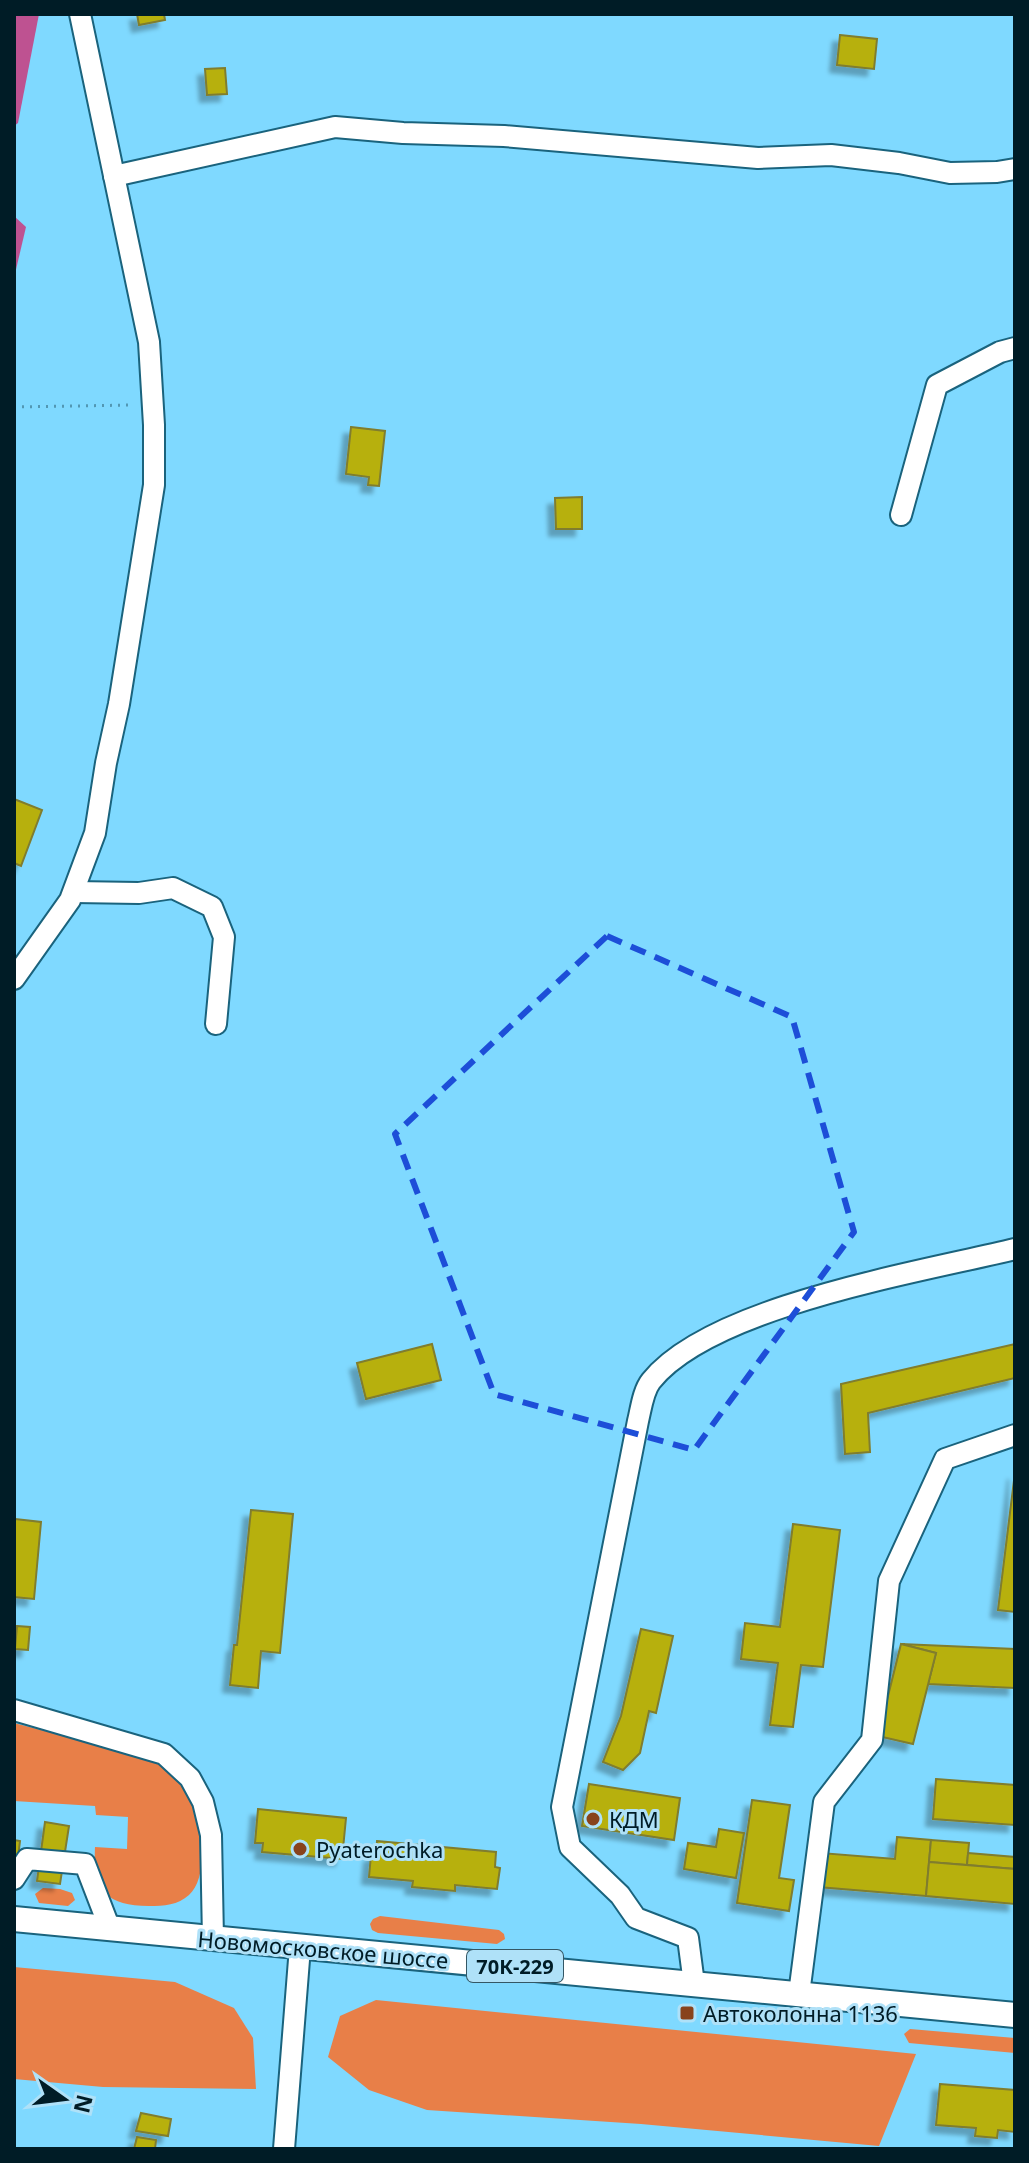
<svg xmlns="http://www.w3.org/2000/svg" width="1029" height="2163" font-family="'Noto Sans',sans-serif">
	<defs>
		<filter id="shadow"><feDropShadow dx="-7" dy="7" stdDeviation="2" flood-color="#0004"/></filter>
	</defs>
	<rect width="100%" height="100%" fill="#7fd9ff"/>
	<!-- green -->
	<g fill="#e87f48">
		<path d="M 14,1723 C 47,1732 81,1740 114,1749 C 125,1752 139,1754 149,1759 C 162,1765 178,1779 185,1791 C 200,1814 212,1874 189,1895 C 178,1905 164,1906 149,1906 C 104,1905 93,1890 95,1847 L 127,1849 L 128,1817 L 96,1815 L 95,1806 L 14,1801 Z"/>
		<path d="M 43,1888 L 60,1889 L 72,1893 L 75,1900 L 68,1906 L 39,1903 L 35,1894 Z"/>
		<path d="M 380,1916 L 499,1930 L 504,1934 L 505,1939 L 497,1944 L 378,1933 L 372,1930 L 370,1924 L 373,1919 Z"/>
		<path d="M 14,1967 L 175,1982 L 234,2008 L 253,2038 L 256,2089 L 103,2087 L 14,2079 Z"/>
		<path d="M 376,2000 L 916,2054 L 879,2146 L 641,2124 L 427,2110 L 369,2090 L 328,2057 L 340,2016 Z"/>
		<path d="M 910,2029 L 1015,2038 L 1015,2053 L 909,2043 L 904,2034 Z"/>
	</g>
	<!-- water -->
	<g fill="#be5291">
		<path d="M 14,14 L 39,14 L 18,123 L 14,126 Z"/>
		<path d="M 14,216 L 26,227 L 14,278 Z"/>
	</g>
	<!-- building -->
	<g fill="#b7b011" stroke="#807d2e" stroke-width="2" filter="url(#shadow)">
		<path d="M 137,14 L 164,14 L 165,20 L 139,25 Z"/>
		<path d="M 840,35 L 877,39 L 874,69 L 837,65 Z"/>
		<path d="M 225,68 L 227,94 L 207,95 L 205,69 Z"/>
		<path d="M 351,427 L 385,431 L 379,486 L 368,485 L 369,477 L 346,474 Z"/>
		<path d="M 582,497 L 582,529 L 556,529 L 555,498 Z"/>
		<path d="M 14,799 L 42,810 L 21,866 L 14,863 Z"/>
		<path d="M 432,1344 L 441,1380 L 366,1399 L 357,1363 Z"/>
		<path d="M 1015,1344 L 1015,1378 L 868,1413 L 870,1452 L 845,1454 L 841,1384 Z"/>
		<path d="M 1015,1472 L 1015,1612 L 998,1610 Z"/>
		<path d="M 251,1510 L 293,1514 L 280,1653 L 261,1651 L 258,1688 L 230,1685 L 234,1645 L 237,1645 Z"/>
		<path d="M 15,1519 L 41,1522 L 34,1599 L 14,1597 Z"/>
		<path d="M 793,1524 L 840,1530 L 823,1667 L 801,1665 L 793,1727 L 770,1725 L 778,1663 L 741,1659 L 745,1623 L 780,1627 Z"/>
		<path d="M 17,1626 L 30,1627 L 28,1650 L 15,1649 Z"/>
		<path d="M 641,1629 L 673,1636 L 656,1713 L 649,1711 L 640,1753 L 623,1770 L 603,1762 L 621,1716 Z"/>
		<path d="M 901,1644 L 1015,1649 L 1015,1688 L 928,1684 L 936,1653 Z"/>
		<path d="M 901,1644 L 936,1653 L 913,1744 L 878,1736 Z"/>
		<path d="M 936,1779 L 1015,1785 L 1015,1825 L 933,1819 Z"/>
		<path d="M 589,1784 L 680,1798 L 674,1840 L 582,1826 Z"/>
		<path d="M 752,1800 L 790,1805 L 779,1878 L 794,1880 L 789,1911 L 737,1903 Z"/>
		<path d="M 258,1809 L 346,1818 L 342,1859 L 262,1852 L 263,1843 L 255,1843 Z"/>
		<path d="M 45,1822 L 69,1826 L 60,1884 L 37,1881 Z"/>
		<path d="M 719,1829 L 744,1833 L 736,1878 L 684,1869 L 688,1843 L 716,1847 Z"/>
		<path d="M 897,1837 L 931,1840 L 926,1896 L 818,1887 L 821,1853 L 895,1859 Z"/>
		<path d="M 14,1840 L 20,1841 L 16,1873 L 14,1873 Z"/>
		<path d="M 931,1840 L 969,1843 L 967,1865 L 929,1862 Z"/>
		<path d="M 377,1841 L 496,1852 L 495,1867 L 500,1868 L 497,1889 L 455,1885 L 455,1891 L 412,1887 L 413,1881 L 369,1877 L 371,1855 L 376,1856 Z"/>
		<path d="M 968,1853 L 1015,1857 L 1015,1869 L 967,1865 Z"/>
		<path d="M 929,1862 L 1015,1869 L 1015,1904 L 926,1896 Z"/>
		<path d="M 940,2084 L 1015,2090 L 1015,2132 L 998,2130 L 997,2138 L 975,2136 L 976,2128 L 936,2125 Z"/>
		<path d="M 141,2113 L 171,2119 L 168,2136 L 136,2131 Z"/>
		<path d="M 137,2137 L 156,2140 L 155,2149 L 134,2149 Z"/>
	</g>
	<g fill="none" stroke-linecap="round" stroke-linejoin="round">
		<defs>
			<g id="minor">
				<path d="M 114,176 L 335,127 L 403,133 L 504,136 L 758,158 L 831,155 L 899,163 L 950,173 L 997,172 L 1015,169"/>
				<path d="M 901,515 L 937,385 L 1000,352 L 1015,348"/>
				<path d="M 74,892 L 139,893 L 173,888 L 212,907 L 224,937 L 216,1024"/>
				<path d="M 14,979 L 70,900 L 95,833 L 106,763 L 119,704 L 154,485 L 154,425 L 149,342 L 80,14"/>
				<path d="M 14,1710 L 164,1754 L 190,1778 L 203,1802 L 211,1835 L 213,1939"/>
				<path d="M 14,1879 L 27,1859 L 85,1864 L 110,1929"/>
				<path d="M 694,1984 L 688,1938 L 636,1918 L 620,1895 L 570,1847 L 562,1807 L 638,1421 C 641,1409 643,1391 651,1381 C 711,1306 921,1272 1015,1249"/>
				<path d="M 799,1994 L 824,1802 L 872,1740 L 889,1581 L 945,1459 L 1015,1435"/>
				<path d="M 284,2149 L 300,1947"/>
			</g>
			<path id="major" d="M 14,1919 L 1015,2015"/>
		</defs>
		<!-- minor casing -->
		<use href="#minor" stroke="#1a637d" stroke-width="24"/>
		<!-- major casing -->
		<use href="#major" stroke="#1a637d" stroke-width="28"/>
		<!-- path -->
		<path stroke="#5297b3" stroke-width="3" stroke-dasharray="2 6" stroke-linecap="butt" d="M 14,407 L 133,405"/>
		<!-- minor -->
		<use href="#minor" stroke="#fff" stroke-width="20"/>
		<!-- major -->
		<use href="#major" stroke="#fff" stroke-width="24"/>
	</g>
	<!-- marked area -->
	<path fill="none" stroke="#1d4ed8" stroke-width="6" stroke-dasharray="16 10" stroke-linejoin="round" d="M 607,936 L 792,1017 L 854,1232 L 694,1450 L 494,1394 L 395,1134 Z"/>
	<!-- markers -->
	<g fill="#88431c" stroke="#afe1f8" stroke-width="3">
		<circle cx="593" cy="1819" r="8"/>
		<circle cx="300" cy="1849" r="8"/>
		<rect x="679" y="2005" width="16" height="16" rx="4"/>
	</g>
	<g text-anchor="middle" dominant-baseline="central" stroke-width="6" stroke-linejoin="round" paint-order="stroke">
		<!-- shield labels -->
		<rect fill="#afe1f8" stroke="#345765" stroke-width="2" x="467" y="1950" width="96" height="32" rx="6"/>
		<g font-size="20" font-weight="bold" fill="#001c26">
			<text x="515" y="1966">70К-229</text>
		</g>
		<!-- poi labels -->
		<g font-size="22" fill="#001c26" stroke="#afe1f8" text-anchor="start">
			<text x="609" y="1819">КДМ</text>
			<text x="316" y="1849">Pyaterochka</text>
			<text x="703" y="2013">Автоколонна 1136</text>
		</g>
		<!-- street labels -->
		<g font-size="22" fill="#001c26" stroke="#afe1f8">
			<text transform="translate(323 1949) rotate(5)">Новомосковское шоссе</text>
		</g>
	</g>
	<!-- border -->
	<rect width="1029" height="2163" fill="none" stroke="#001c26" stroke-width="32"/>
	<!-- north arrow -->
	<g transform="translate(64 2099) rotate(104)" stroke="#afe1f8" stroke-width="6" paint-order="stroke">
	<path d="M0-6L14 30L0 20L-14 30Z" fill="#001c26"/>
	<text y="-12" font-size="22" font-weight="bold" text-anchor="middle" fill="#001c26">N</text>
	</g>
</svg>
